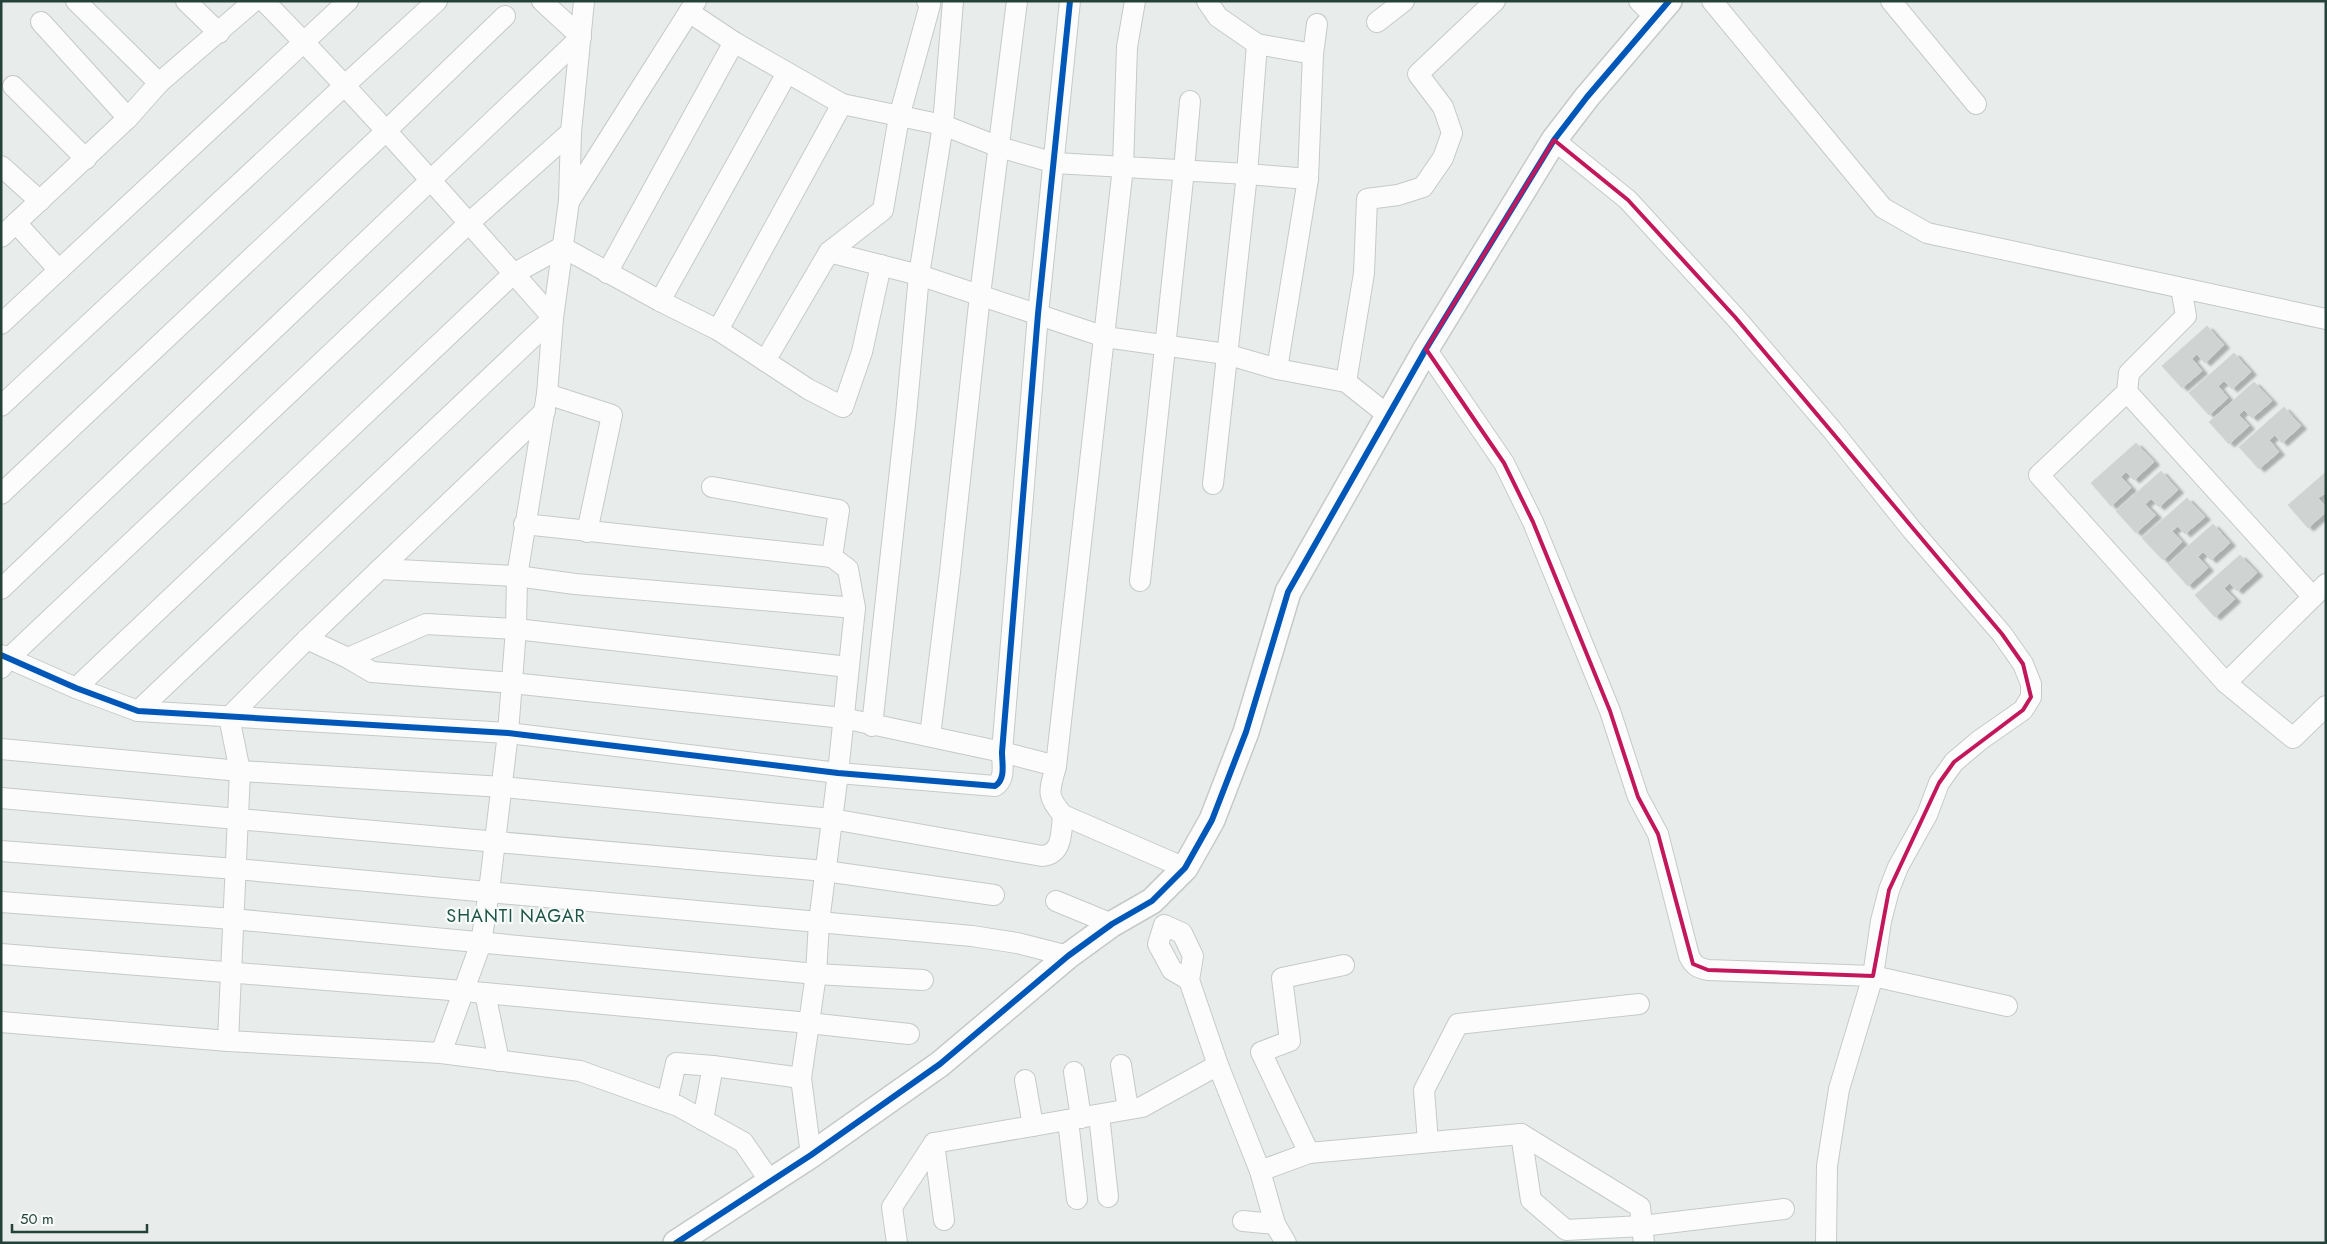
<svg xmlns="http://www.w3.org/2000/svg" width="2327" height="1244" font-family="Jost,sans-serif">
	<defs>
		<filter id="shadow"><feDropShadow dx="5.5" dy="3" stdDeviation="1" flood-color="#0004"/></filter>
	</defs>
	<rect width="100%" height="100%" fill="#e8edeb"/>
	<!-- building -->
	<g fill="#cfd4d2" stroke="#d1d6d4" filter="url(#shadow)">
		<path d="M 2207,326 L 2224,345 L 2205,363 L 2197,354 L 2192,359 L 2202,371 L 2182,388 L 2162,366 Z"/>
		<path d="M 2234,353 L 2251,372 L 2232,389 L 2224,381 L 2218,386 L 2228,398 L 2209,415 L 2189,393 Z"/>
		<path d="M 2254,382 L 2272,401 L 2252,418 L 2244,410 L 2239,415 L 2249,426 L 2229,444 L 2209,422 Z"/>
		<path d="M 2284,407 L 2301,426 L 2282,443 L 2275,435 L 2269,440 L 2279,452 L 2259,469 L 2239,447 Z"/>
		<path d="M 2136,443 L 2154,462 L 2134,480 L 2126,472 L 2121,477 L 2131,488 L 2111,506 L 2091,483 Z"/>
		<path d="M 2161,471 L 2178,490 L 2159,507 L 2151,499 L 2145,504 L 2156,515 L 2136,533 L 2116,511 Z"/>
		<path d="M 2326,472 L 2326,496 L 2324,494 L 2318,498 L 2326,507 L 2326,512 L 2308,528 L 2288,505 Z"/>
		<path d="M 2187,498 L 2205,517 L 2185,534 L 2178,526 L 2172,531 L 2182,542 L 2163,560 L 2142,538 Z"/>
		<path d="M 2213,524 L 2230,543 L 2211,560 L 2203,552 L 2198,557 L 2208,568 L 2188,586 L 2168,564 Z"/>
		<path d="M 2240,555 L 2257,573 L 2237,591 L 2230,583 L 2224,588 L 2235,599 L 2215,617 L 2195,595 Z"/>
	</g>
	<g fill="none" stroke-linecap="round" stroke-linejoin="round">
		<defs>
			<g id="minor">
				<path d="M 76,1 L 159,83"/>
				<path d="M 186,1 L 219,33"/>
				<path d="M 1207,1 L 1218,17 L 1257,44 L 1313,54 L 1317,24"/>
				<path d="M 1639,1 L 1655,17"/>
				<path d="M 1712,1 L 1883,208 L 1927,233 L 2326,319"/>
				<path d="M 1891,1 L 1976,104"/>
				<path d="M 689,12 L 734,42 L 842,104 L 943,125 L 999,147 L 1055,163 L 1247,174 L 1308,179"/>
				<path d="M 41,22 L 128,118"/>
				<path d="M 1377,22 L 1404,1"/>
				<path d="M 13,86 L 86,159"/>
				<path d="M 1554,140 L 1628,200 L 1735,317 L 1832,430 L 1912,530 L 2002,634 L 2023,664 L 2031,684 L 2031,697 L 2023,710 L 1980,740 L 1954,762 L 1939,783 L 1927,815 L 1898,867 L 1889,890 L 1881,921 L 1873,976 L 1839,1089 L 1827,1166 L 1826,1243"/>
				<path d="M 1,166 L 40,201"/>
				<path d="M 570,200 L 696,1"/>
				<path d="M 16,223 L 59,270"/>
				<path d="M 1,237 L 128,118 L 159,83 L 254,1"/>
				<path d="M 829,252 L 919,275 L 1105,337 L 1226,354 L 1277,369 L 1346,382 L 1389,416"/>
				<path d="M 607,273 L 734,42"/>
				<path d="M 2181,288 L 2186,316 L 2129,373 L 2127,392 L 2039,475 L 2226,683 L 2293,738 L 2326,706"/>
				<path d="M 660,301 L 787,73"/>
				<path d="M 1,324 L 348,1"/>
				<path d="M 718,330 L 842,104"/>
				<path d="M 1426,349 L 1504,463 L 1533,522 L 1610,711 L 1638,797 L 1658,834 L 1689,956 C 1694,966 1698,968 1708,970 L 1873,976 L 2007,1006"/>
				<path d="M 765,361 L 829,252 L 883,210 L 899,117 L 930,5 L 927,1"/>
				<path d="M 1277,369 L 1308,179 L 1313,54"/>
				<path d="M 1346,382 L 1364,273 L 1367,199 L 1398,195 L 1423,187 L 1443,158 L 1452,133 L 1443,107 L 1418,74 L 1495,1"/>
				<path d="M 2127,392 L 2313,597"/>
				<path d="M 547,394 L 612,415 L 587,532"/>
				<path d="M 1,406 L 344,86 L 437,1"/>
				<path d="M 1213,484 L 1247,174 L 1257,44"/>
				<path d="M 1,494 L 385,132 L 505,16"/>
				<path d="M 524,524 L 832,557"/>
				<path d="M 380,569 L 517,576 L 575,584 L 855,608"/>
				<path d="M 1140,581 L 1184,170 L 1190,101"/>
				<path d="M 1,589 L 581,37 L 542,1"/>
				<path d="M 307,639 L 348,658 L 372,672 L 512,683 L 843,718 L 1002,752 L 1056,766 C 1050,790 1045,795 1063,815 L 1185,868"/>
				<path d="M 1,655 L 76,688 L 138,711 L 508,733 L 838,773 L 995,786 C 1006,779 1002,764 1002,752 L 1038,314 L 1070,1"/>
				<path d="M 348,658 L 426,624 L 516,629 L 848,667"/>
				<path d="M 1,668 L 8,659 L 469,223 L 571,132"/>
				<path d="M 2226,683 L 2326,584"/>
				<path d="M 76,688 L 513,274 L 562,247 L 660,301 L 718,330 L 808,389 L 843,407 L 862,352 L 881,265"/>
				<path d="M 138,711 L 553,318 C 458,211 364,103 264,1"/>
				<path d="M 872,726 L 906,415 L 919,275 L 943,125 L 953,1"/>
				<path d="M 930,736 L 950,572 L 980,295 L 1017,1"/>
				<path d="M 1,749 L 240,771 L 503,787 L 832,819 L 1042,856 C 1063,854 1061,833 1063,815"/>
				<path d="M 1056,766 L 1123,167 L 1127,47 L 1135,1"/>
				<path d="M 1,798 L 825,871 L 994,895"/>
				<path d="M 1,851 L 236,869 L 972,936 L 1017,943 L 1068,956"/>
				<path d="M 1056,901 L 1112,924"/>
				<path d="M 1,902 L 233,919 L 816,974 L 923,980"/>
				<path d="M 1164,925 L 1182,933 L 1193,956 L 1189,980 L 1172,970 L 1158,944 Z"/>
				<path d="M 1,954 L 463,991 L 809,1023 L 816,974 L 819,922 L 838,773 L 855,608 L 848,569 L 832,557 L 839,510 L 712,487"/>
				<path d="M 1189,980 L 1218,1065 L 1260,1171 L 1275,1224 L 1286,1243"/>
				<path d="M 485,993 L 499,1061"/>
				<path d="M 1,1022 L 228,1041 L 441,1053 L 580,1071 L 678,1106 L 743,1142 L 770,1181"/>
				<path d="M 228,1041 L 240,771 L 229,717 L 307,639 L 545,411"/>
				<path d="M 441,1053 L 481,943 L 489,891 L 508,733 L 516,629 L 517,576 L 547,394 L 553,318 L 569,201 L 571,132 L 584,1"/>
				<path d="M 1121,1065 L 1128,1109"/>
				<path d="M 1074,1072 L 1081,1118"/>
				<path d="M 1025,1080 L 1033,1126"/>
				<path d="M 667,1102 L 676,1063 L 713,1066 L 801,1078"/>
				<path d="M 1099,1115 L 1108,1197"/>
				<path d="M 703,1120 L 713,1066"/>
				<path d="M 1068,1120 L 1077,1199"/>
				<path d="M 1521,1134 L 1531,1200 L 1566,1230 L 1642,1226 L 1784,1209"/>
				<path d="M 1428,1142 L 1424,1090 L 1458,1024 L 1639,1004"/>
				<path d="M 934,1143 L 944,1220"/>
				<path d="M 1309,1153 L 1261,1052 L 1290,1041 L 1282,978 L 1344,965"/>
				<path d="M 811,1155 L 801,1078 L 809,1023 L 909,1034"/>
				<path d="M 1260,1171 L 1309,1153 L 1521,1134 L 1640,1207 L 1644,1243"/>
				<path d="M 1243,1221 L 1275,1224"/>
				<path d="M 897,1243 L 892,1207 L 934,1143 L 1142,1107 L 1218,1065"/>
			</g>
			<path id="tertiary" d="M 676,1243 L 811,1155 L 940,1064 L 1068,956 L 1112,924 L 1152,901 L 1185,868 L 1212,820 L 1246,732 L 1288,592 L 1426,349 L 1554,140 L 1587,97 L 1669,1"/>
		</defs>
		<!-- minor casing -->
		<use href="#minor" stroke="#c5cac8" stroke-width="22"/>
		<!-- tertiary casing -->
		<use href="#tertiary" stroke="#c5cac8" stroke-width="28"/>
		<!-- minor -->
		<use href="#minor" stroke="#fcfcfc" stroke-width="20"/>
		<!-- tertiary -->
		<use href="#tertiary" stroke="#fcfcfc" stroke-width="25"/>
		<defs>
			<g id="cycleway">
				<path d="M 1,655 L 76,688 L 138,711 L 508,733 L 838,773 L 995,786 C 1006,779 1002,764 1002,752 L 1038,314 L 1070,1"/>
				<path d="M 676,1243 L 811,1155 L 940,1064 L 1068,956 L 1112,924 L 1152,901 L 1185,868 L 1212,820 L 1246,732 L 1288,592 L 1426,349 L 1554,140 L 1587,97 L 1669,1"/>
			</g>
		</defs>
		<!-- cycleway casing -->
		<use href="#cycleway" stroke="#f7fbf9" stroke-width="9"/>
		<!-- cycleway -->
		<use href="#cycleway" stroke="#0057b8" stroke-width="6"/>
	</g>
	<!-- marked area -->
	<path fill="none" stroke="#c2185b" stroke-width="4" stroke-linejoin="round" d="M 1554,140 L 1628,200 L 1735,317 L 2002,634 L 2023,664 L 2031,697 L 2023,710 L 1954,762 L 1939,783 L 1889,890 L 1873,976 L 1708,970 L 1693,964 L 1658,834 L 1638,797 L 1610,711 L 1533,522 L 1504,463 L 1426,349 Z"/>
	<g text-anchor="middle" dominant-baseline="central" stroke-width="4.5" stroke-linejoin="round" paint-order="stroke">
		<!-- quarter labels -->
		<g font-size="18" letter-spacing="1" fill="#1f5548" stroke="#f7fbf9">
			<text x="516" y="916">SHANTI NAGAR</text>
		</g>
	</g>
	<!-- border -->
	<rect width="2327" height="1244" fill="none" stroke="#24423a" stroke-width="5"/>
	<!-- scale -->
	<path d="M12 1224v8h135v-8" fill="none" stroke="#24423a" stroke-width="2.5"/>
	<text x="20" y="1224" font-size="15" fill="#24423a" stroke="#f7fbf9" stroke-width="4" paint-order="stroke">50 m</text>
</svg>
